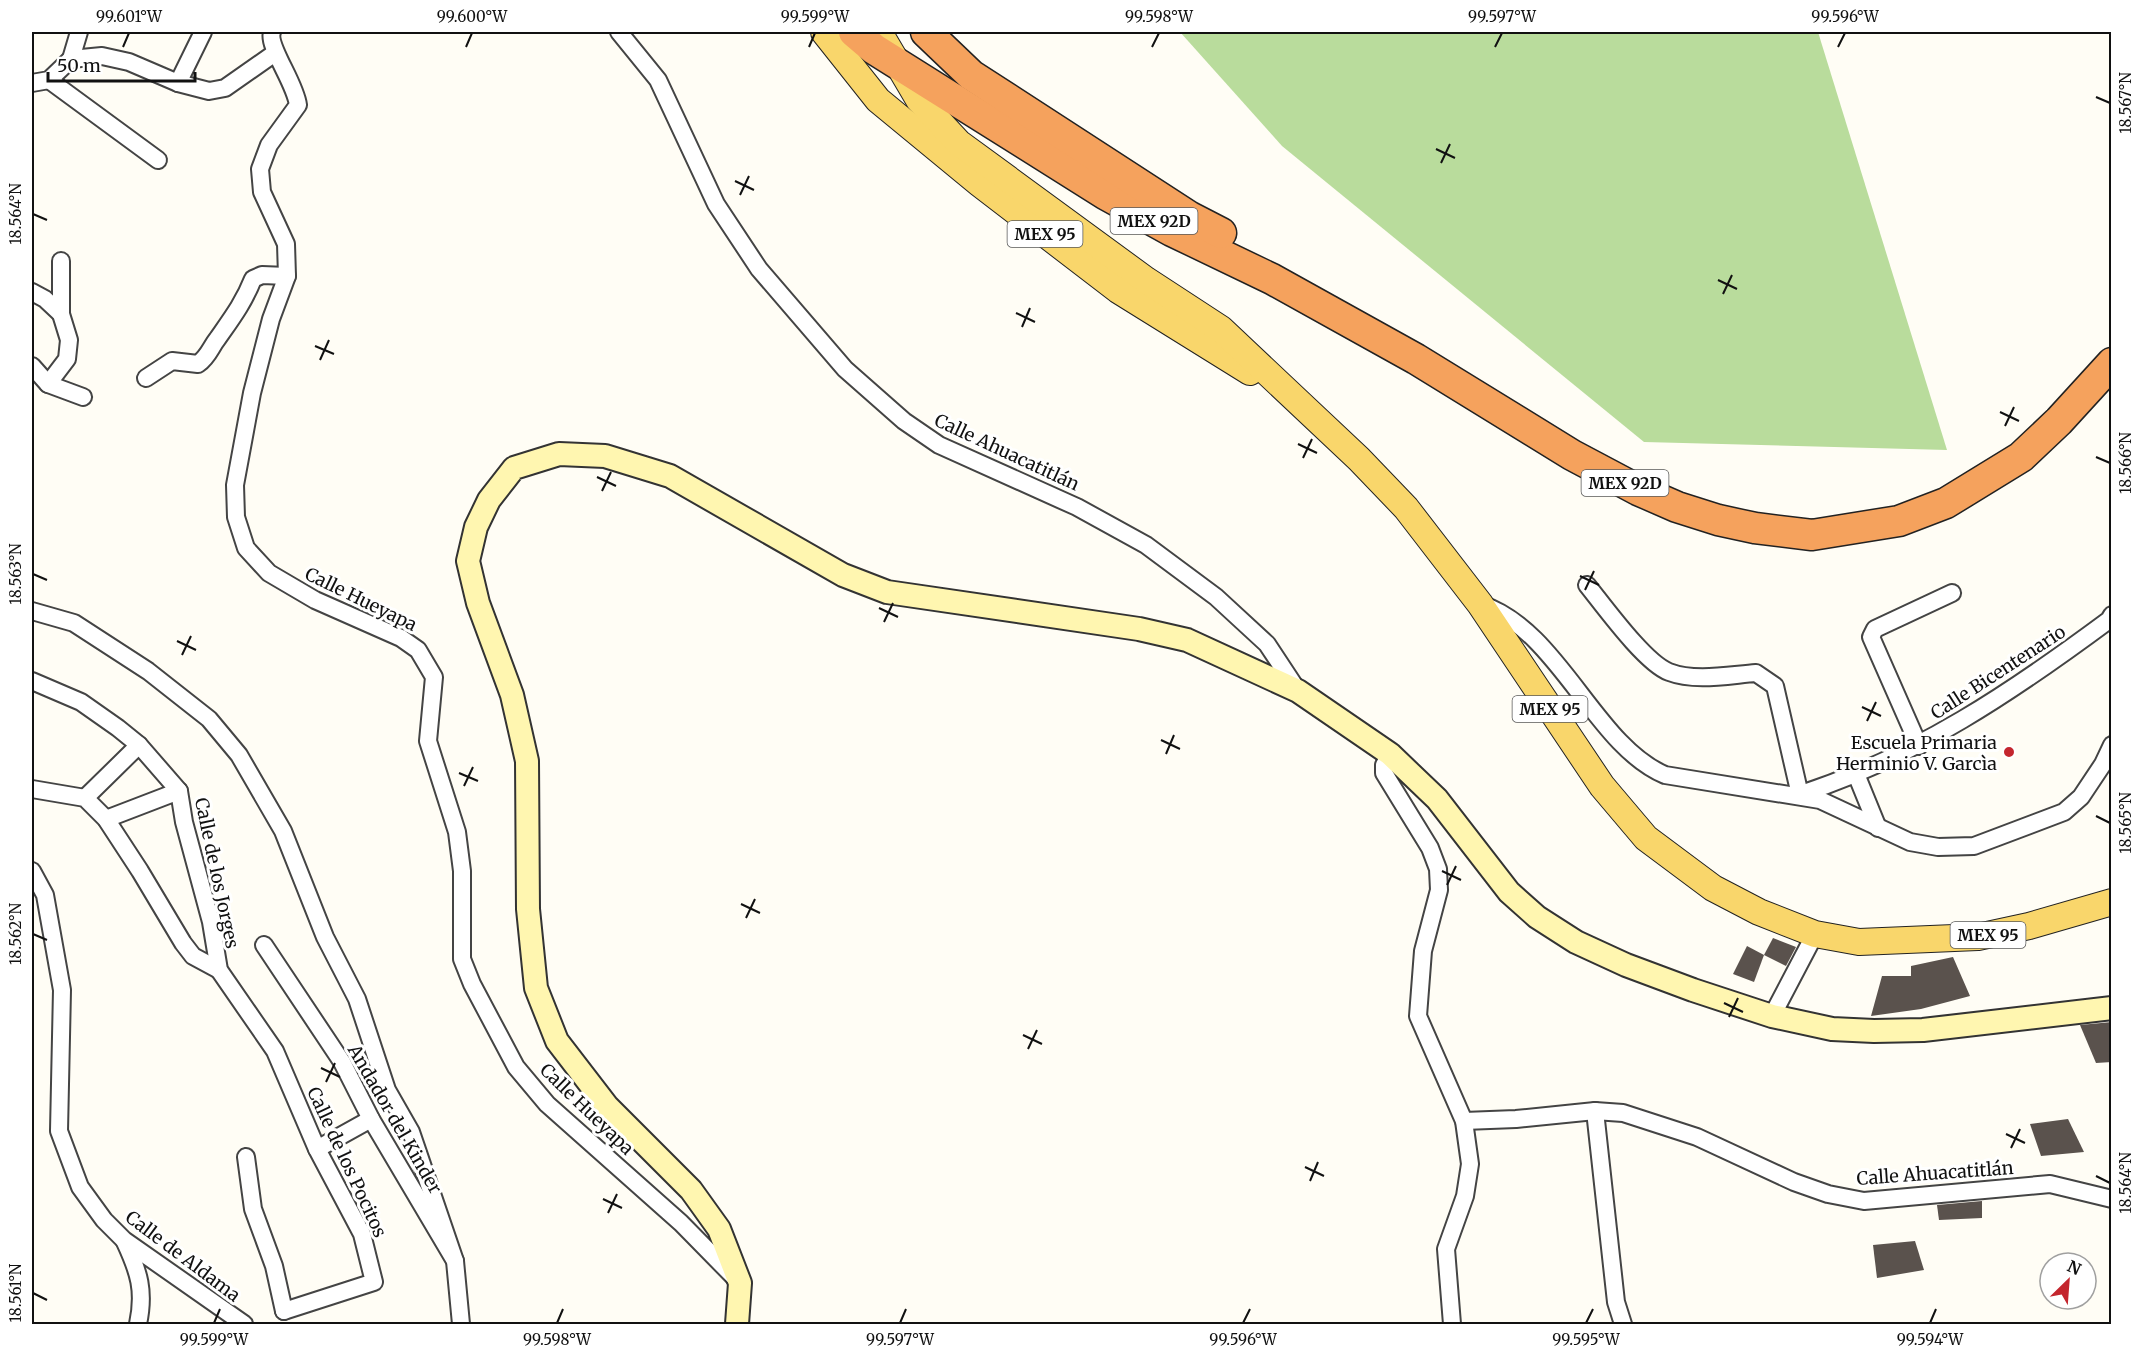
<svg xmlns="http://www.w3.org/2000/svg" width="2143" height="1356" font-family="Merriweather,serif">
	<rect width="100%" height="100%" fill="#fffdf5"/>
	<!-- forest -->
	<path fill="#b9dc9c" d="M 1180,32 L 1818,32 L 1947,450 L 1644,442 L 1282,146 Z"/>
	<!-- building -->
	<g fill="#5a524d">
		<path d="M 1773,938 L 1796,947 L 1786,966 L 1764,955 Z"/>
		<path d="M 1747,946 L 1764,955 L 1754,982 L 1733,974 Z"/>
		<path d="M 1953,957 L 1970,996 L 1921,1009 L 1871,1016 L 1882,976 L 1911,976 L 1911,966 Z"/>
		<path d="M 2112,1022 L 2112,1062 L 2096,1063 L 2080,1025 Z"/>
		<path d="M 2068,1119 L 2084,1152 L 2041,1156 L 2030,1124 Z"/>
		<path d="M 1982,1201 L 1982,1218 L 1939,1220 L 1937,1205 Z"/>
		<path d="M 1915,1241 L 1924,1270 L 1877,1278 L 1873,1245 Z"/>
	</g>
	<g fill="none" stroke-linecap="round" stroke-linejoin="round">
		<defs>
			<g id="street">
				<path d="M 272,32 C 267,46 295,82 298,105 L 269,145 L 260,169 L 262,192 L 286,244 L 287,276 L 271,319 L 252,393 L 235,485 L 236,517 L 246,548 L 269,573 L 315,600 L 401,638 L 418,650 L 434,677 L 428,741 L 457,832 L 462,871 L 462,959 L 472,984 L 516,1067 L 547,1104 L 681,1223 L 736,1279"/>
				<path d="M 619,32 L 658,80 L 716,204 L 759,269 L 845,369 L 904,421 L 939,445 L 1077,507 L 1146,545 L 1216,597 L 1267,644 L 1298,691"/>
				<path d="M 71,59 L 79,32"/>
				<path d="M 49,80 L 158,160"/>
				<path d="M 32,83 L 49,80 L 71,59 L 102,56 L 129,62 L 178,83 L 209,91 L 225,88 L 275,53"/>
				<path d="M 178,83 L 203,32"/>
				<path d="M 32,292 L 45,299 L 61,314"/>
				<path d="M 32,366 L 48,384 L 83,397"/>
				<path d="M 146,378 L 172,361 L 198,364 C 209,356 210,348 218,338 C 232,318 244,302 253,279 L 262,275 L 287,276"/>
				<path d="M 48,384 L 67,359 L 69,340 L 61,314 L 61,261"/>
				<path d="M 1587,585 C 1604,606 1645,663 1669,672 C 1695,682 1729,675 1756,673 L 1775,686 L 1800,795"/>
				<path d="M 1480,604 C 1559,629 1594,745 1665,775 L 1820,800 L 1910,842 L 1938,847 L 1974,846 L 2064,812 L 2081,797 L 2103,764 L 2112,745"/>
				<path d="M 32,611 L 74,623 L 148,671 L 209,719 L 239,755 L 283,831 L 325,937 L 357,999 L 387,1090 L 411,1132 L 455,1261"/>
				<path d="M 32,681 L 81,702 L 118,728 L 139,745 L 179,791 L 184,822 L 211,922 L 219,970 L 275,1051 L 317,1149 L 362,1234 L 374,1282 L 284,1311"/>
				<path d="M 1919,746 L 1871,637 L 1875,629 L 1952,593"/>
				<path d="M 1390,754 L 1384,765 L 1384,773 L 1430,848 L 1438,869 L 1439,890 L 1423,951 L 1418,1016 L 1464,1121 L 1470,1164 L 1465,1196 L 1446,1249 L 1452,1324"/>
				<path d="M 1856,774 L 1878,828"/>
				<path d="M 32,789 L 85,798 L 106,819 L 140,871 L 183,943 L 193,956 L 219,970"/>
				<path d="M 1801,794 C 1917,756 2012,692 2109,620 L 2112,615"/>
				<path d="M 85,798 L 139,745"/>
				<path d="M 106,819 L 179,791"/>
				<path d="M 32,871 L 45,895 L 62,990 L 59,1131 L 80,1187 L 104,1220 L 124,1240 L 244,1324"/>
				<path d="M 264,945 L 342,1062 L 371,1119 L 455,1261 L 461,1324"/>
				<path d="M 1772,1016 L 1815,934"/>
				<path d="M 1595,1111 L 1616,1302 L 1623,1324"/>
				<path d="M 1464,1121 L 1516,1119 L 1595,1111 L 1623,1113 L 1697,1137 L 1794,1182 L 1828,1194 L 1864,1201 L 2050,1184 L 2112,1199"/>
				<path d="M 317,1149 L 371,1119"/>
				<path d="M 246,1157 L 253,1209 L 274,1266 L 284,1311"/>
				<path d="M 125,1242 C 139,1272 145,1291 138,1324"/>
			</g>
			<path id="secondary" d="M 737,1324 L 740,1283 L 719,1229 L 691,1190 L 607,1106 L 557,1041 L 536,988 L 528,909 L 527,761 L 512,695 L 478,603 L 468,561 L 476,527 L 489,500 L 514,468 L 559,454 L 605,456 L 670,476 L 843,575 L 887,592 L 1139,629 L 1187,640 L 1298,691 L 1390,754 L 1437,799 L 1509,892 L 1537,917 L 1576,942 L 1626,965 L 1693,990 L 1772,1016 L 1832,1029 L 1874,1031 L 1923,1030 L 2112,1008"/>
			<g id="primary">
				<path d="M 824,32 L 878,100 L 980,184 L 1118,290 L 1250,372"/>
				<path d="M 879,32 L 919,100 L 959,143 L 1146,280 L 1221,329 L 1359,459 L 1406,508 L 1480,604 L 1602,786 L 1646,838 L 1713,888 L 1759,912 L 1815,934 L 1859,942 L 1978,937 L 2029,926 L 2112,902"/>
			</g>
			<g id="highway">
				<path d="M 854,32 L 874,49 L 1105,194 L 1172,231 L 1272,279 L 1416,359 L 1572,455 L 1638,490 L 1677,507 L 1718,520 L 1755,528 L 1812,535 L 1899,521 L 1946,503 L 2021,457 L 2059,421 L 2112,363"/>
				<path d="M 926,32 L 971,75 L 1190,217 L 1221,233"/>
			</g>
		</defs>
		<!-- street casing -->
		<use href="#street" stroke="#444" stroke-width="20"/>
		<!-- secondary casing -->
		<use href="#secondary" stroke="#333" stroke-width="26"/>
		<!-- primary casing -->
		<use href="#primary" stroke="#222" stroke-width="28"/>
		<!-- highway casing -->
		<use href="#highway" stroke="#222" stroke-width="33"/>
		<!-- street -->
		<use href="#street" stroke="#fff" stroke-width="16"/>
		<!-- secondary -->
		<use href="#secondary" stroke="#fff6b0" stroke-width="22"/>
		<!-- primary -->
		<use href="#primary" stroke="#f9d66b" stroke-width="26"/>
		<!-- highway -->
		<use href="#highway" stroke="#f5a25d" stroke-width="30"/>
	</g>
	<!-- ticks -->
	<path fill="none" stroke="#111" stroke-width="2" d="M 123,47 L 129,33M 466,47 L 472,33M 809,47 L 815,33M 1152,47 L 1159,33M 1495,47 L 1502,33M 1838,47 L 1845,33M 2096,97 L 2110,103M 1436,149 L 1455,158M 1441,163 L 1450,144M 735,181 L 754,190M 740,195 L 749,176M 33,214 L 47,220M 1718,280 L 1737,289M 1723,294 L 1732,275M 1016,313 L 1035,322M 1022,327 L 1030,308M 315,346 L 334,354M 320,360 L 329,340M 2000,412 L 2019,421M 2005,426 L 2014,407M 1298,444 L 1317,453M 2096,457 L 2110,463M 1303,458 L 1312,439M 597,477 L 616,486M 602,491 L 611,472M 33,574 L 47,580M 1580,576 L 1599,585M 1585,590 L 1594,571M 879,608 L 898,617M 884,622 L 893,603M 177,641 L 196,650M 182,655 L 191,636M 1862,707 L 1881,716M 1867,721 L 1876,702M 1161,740 L 1180,749M 1166,754 L 1174,735M 459,773 L 478,781M 464,786 L 473,767M 2096,816 L 2110,823M 1442,871 L 1461,880M 1447,885 L 1456,866M 741,904 L 760,913M 746,918 L 755,899M 33,934 L 47,940M 1724,1003 L 1743,1012M 1729,1017 L 1738,998M 1023,1035 L 1042,1044M 1028,1049 L 1037,1030M 321,1068 L 340,1077M 326,1082 L 335,1063M 2006,1134 L 2025,1143M 2011,1148 L 2020,1129M 1305,1167 L 1324,1176M 2096,1176 L 2110,1183M 1310,1181 L 1318,1162M 603,1199 L 622,1208M 608,1213 L 617,1194M 33,1293 L 47,1300M 214,1323 L 220,1309M 557,1323 L 563,1309M 900,1323 L 906,1309M 1243,1323 L 1250,1309M 1586,1323 L 1593,1309M 1930,1323 L 1936,1309"/>
	<!-- markers -->
	<circle fill="#c4262e" stroke="#fff" stroke-width="2" cx="2009" cy="752" r="6"/>
	<g text-anchor="middle" dominant-baseline="central" stroke-width="6" stroke-linejoin="round" paint-order="stroke">
		<!-- shield labels -->
		<g fill="#fff" stroke="#585858" stroke-width="1.5">
			<rect x="1110.5" y="208" width="87" height="26" rx="4.5"/>
			<rect x="1007.5" y="221" width="75" height="26" rx="4.5"/>
			<rect x="1581.5" y="470" width="87" height="26" rx="4.5"/>
			<rect x="1512.5" y="696" width="75" height="26" rx="4.5"/>
			<rect x="1950.5" y="922" width="75" height="26" rx="4.5"/>
		</g>
		<g font-size="16" font-weight="bold" fill="#111">
			<text x="1154" y="221">MEX 92D</text>
			<text x="1045" y="234">MEX 95</text>
			<text x="1625" y="483">MEX 92D</text>
			<text x="1550" y="709">MEX 95</text>
			<text x="1988" y="935">MEX 95</text>
		</g>
		<!-- street labels -->
		<g font-size="18" fill="#111" stroke="#fff">
			<text transform="translate(1007 452) rotate(25)">Calle Ahuacatitlán</text>
			<text transform="translate(361 599) rotate(26)">Calle Hueyapa</text>
			<text transform="translate(1998 672) rotate(-33)">Calle Bicentenario</text>
			<text transform="translate(217 873) rotate(78)">Calle de los Jorges</text>
			<text transform="translate(587 1109) rotate(44)">Calle Hueyapa</text>
			<text transform="translate(395 1119) rotate(60)">Andador del Kinder</text>
			<text transform="translate(347 1162) rotate(65)">Calle de los Pocitos</text>
			<text transform="translate(1935 1173) rotate(-4)">Calle Ahuacatitlán</text>
			<text transform="translate(183 1256) rotate(37)">Calle de Aldama</text>
		</g>
		<!-- poi labels -->
		<g font-size="18" fill="#111" stroke="#fff" text-anchor="end">
			<text x="1997" y="742">Escuela Primaria<tspan x="1997" dy="21">Herminio V. Garcìa</tspan></text>
		</g>
	</g>
	<!-- border -->
	<rect width="2143" height="1356" fill="none" stroke="#ffffff" stroke-width="66"/>
	<!-- north arrow -->
	<g transform="translate(2068 1281) rotate(25)"><circle r="28" fill="#ffffff" stroke="#a0a0a0" stroke-width="1.5"/>
	<path d="M0-4.5L10 22L0 15L-10 22Z" fill="#c4262e"/>
	<text y="-9" font-size="16" font-weight="bold" text-anchor="middle" fill="#111111">N</text>
	</g>
	<!-- scale -->
	<path d="M48 72v9h147v-9" fill="none" stroke="#111111" stroke-width="3"/>
	<text x="57" y="72" font-size="18" fill="#111111" stroke="#ffffff" stroke-width="4.5" paint-order="stroke">50 m</text>
	<rect x="33" y="33" width="2077" height="1290" fill="none" stroke="#111" stroke-width="2"/>
	<g font-size="15" text-anchor="middle" fill="#111">
		<text x="129" y="22">99.601°W</text>
		<text x="472" y="22">99.600°W</text>
		<text x="815" y="22">99.599°W</text>
		<text x="1159" y="22">99.598°W</text>
		<text x="1502" y="22">99.597°W</text>
		<text x="1845" y="22">99.596°W</text>
		<text transform="translate(2126 103) rotate(-90)" y="5">18.567°N</text>
		<text transform="translate(16 214) rotate(-90)" y="5">18.564°N</text>
		<text transform="translate(2126 463) rotate(-90)" y="5">18.566°N</text>
		<text transform="translate(16 574) rotate(-90)" y="5">18.563°N</text>
		<text transform="translate(2126 823) rotate(-90)" y="5">18.565°N</text>
		<text transform="translate(16 934) rotate(-90)" y="5">18.562°N</text>
		<text transform="translate(2126 1183) rotate(-90)" y="5">18.564°N</text>
		<text transform="translate(16 1293) rotate(-90)" y="5">18.561°N</text>
		<text x="214" y="1345">99.599°W</text>
		<text x="557" y="1345">99.598°W</text>
		<text x="900" y="1345">99.597°W</text>
		<text x="1243" y="1345">99.596°W</text>
		<text x="1586" y="1345">99.595°W</text>
		<text x="1930" y="1345">99.594°W</text>
	</g>
</svg>
